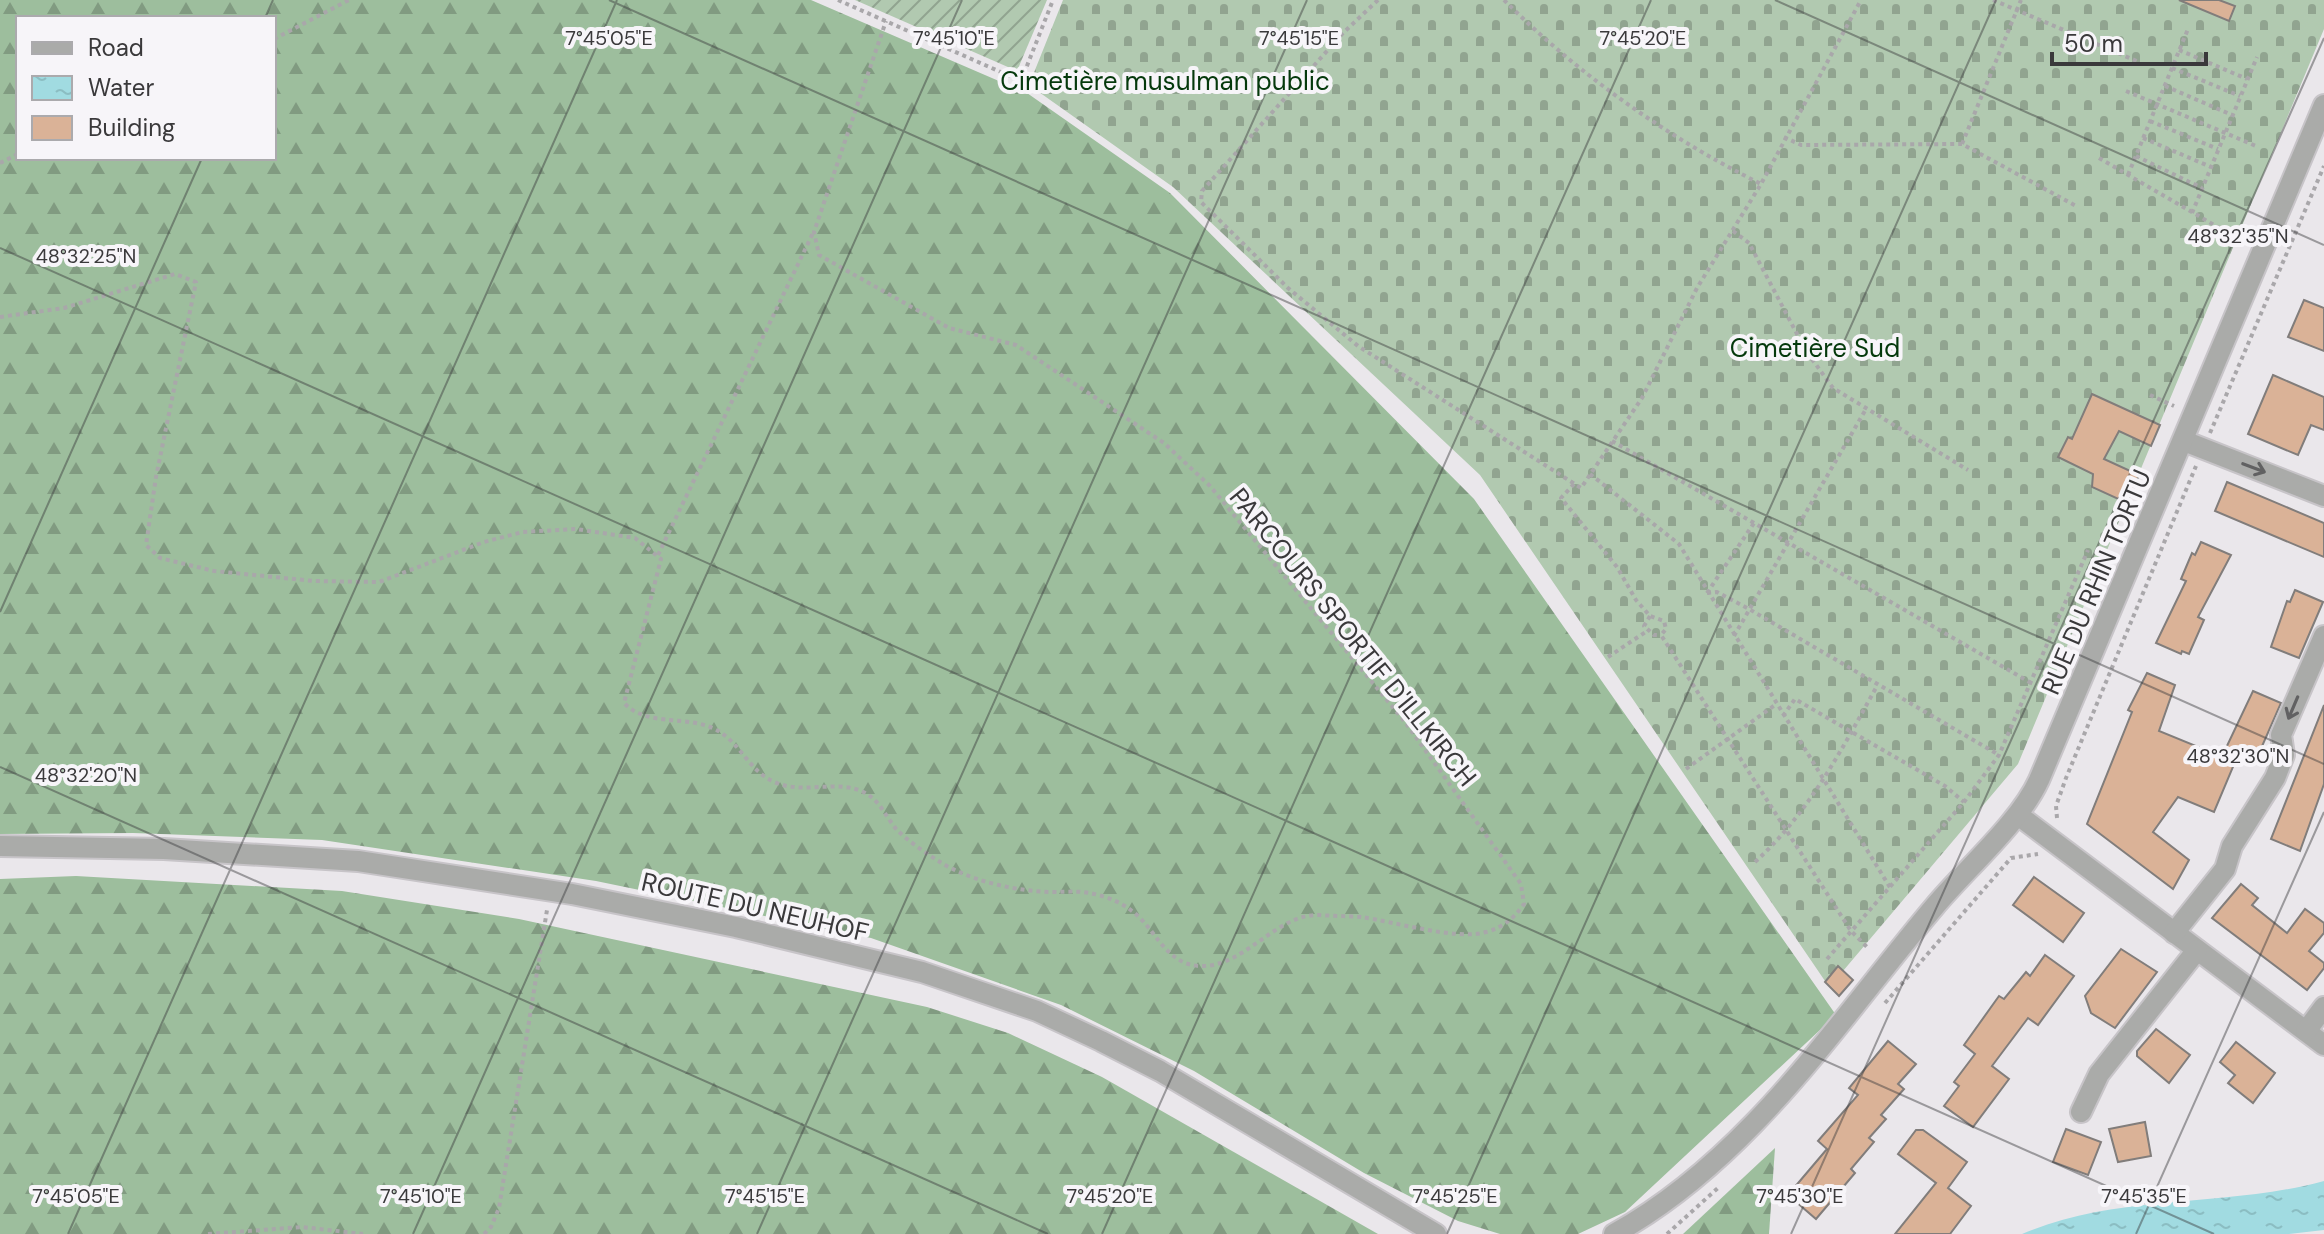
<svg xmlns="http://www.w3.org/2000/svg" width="2324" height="1234" font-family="'DM Sans',sans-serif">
	<defs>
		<pattern id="forest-firs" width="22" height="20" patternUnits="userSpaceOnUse" patternTransform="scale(2)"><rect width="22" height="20" fill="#9dbe9d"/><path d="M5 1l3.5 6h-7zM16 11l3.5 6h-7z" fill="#819b81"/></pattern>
		<pattern id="cemetery-stones" width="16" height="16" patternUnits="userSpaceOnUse" patternTransform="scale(2)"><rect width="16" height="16" fill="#b1c9b0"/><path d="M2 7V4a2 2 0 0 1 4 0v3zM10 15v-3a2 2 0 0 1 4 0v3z" fill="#91a490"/></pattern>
		<pattern id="garden-furrows" width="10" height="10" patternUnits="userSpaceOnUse" patternTransform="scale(2)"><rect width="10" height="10" fill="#b1c9b0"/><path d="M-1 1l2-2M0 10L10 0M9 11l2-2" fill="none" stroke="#91a490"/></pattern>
		<pattern id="water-ripples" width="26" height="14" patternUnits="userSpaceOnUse" patternTransform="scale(2)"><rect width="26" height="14" fill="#a1dbe1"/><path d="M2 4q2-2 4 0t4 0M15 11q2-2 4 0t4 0" fill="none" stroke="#8bbdc2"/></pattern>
	</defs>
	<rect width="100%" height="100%" fill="#eae7eb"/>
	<!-- forest -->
	<g fill="url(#forest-firs)" fill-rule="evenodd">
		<path d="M 0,0 L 811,0 L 1027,93 L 1170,193 L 1474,499 L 1836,1015 L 1625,1212 L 1578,1234 L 1500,1234 L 1458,1221 L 1364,1173 L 1194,1071 L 1061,1005 L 871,938 L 596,881 L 322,840 L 133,833 L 0,834 ZM 18,18 L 274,18 L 274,158 L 18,158 Z"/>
		<path d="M 76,876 L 342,891 L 519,919 L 927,1007 L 1008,1033 L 1102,1077 L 1378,1234 L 0,1234 L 0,879 Z"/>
		<path d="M 1775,1148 L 1769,1234 L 1683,1234 Z"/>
	</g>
	<!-- cemetery -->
	<path fill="url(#cemetery-stones)" d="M 1063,0 L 2324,0 L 2324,29 L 2018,764 L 1843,971 L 1838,967 L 1825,981 L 1480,475 L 1173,187 L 1029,85 Z"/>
	<!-- garden -->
	<path fill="url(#garden-furrows)" d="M 855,0 L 1047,0 L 1017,71 Z"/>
	<!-- water -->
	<path fill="url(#water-ripples)" d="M 2324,1181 L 2324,1230 L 2289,1234 L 2022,1234 C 2118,1193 2225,1208 2324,1181 Z"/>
	<!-- building -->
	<g fill="#dab297" stroke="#817d7b" stroke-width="2">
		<path d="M 2179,0 L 2219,0 L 2235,6 L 2229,21 Z"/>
		<path d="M 2304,300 L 2324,308 L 2324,351 L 2288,337 Z"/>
		<path d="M 2273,375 L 2324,397 L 2324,430 L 2311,425 L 2298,455 L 2248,434 Z"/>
		<path d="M 2092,394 L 2160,425 L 2151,446 L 2119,431 L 2104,459 L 2139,475 L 2127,503 L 2092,487 L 2093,474 L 2058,457 L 2068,437 L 2072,439 Z"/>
		<path d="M 2227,482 L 2324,523 L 2324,557 L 2215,511 Z"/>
		<path d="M 2201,542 L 2231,555 L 2198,617 L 2204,620 L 2189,654 L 2182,651 L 2181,654 L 2156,643 L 2186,581 L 2181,579 L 2192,553 L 2195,555 Z"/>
		<path d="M 2295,590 L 2323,602 L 2299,658 L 2271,647 L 2287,601 L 2290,602 Z"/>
		<path d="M 2147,673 L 2175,685 L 2159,731 L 2235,762 L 2214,812 L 2178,797 L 2153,832 L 2189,860 L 2173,889 L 2087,824 L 2132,712 L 2128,710 Z"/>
		<path d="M 2253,691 L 2281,703 L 2256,760 L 2226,748 Z"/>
		<path d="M 2324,705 L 2324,784 L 2300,851 L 2271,839 Z"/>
		<path d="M 2034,877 L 2084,913 L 2063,942 L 2013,905 Z"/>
		<path d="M 2241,884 L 2258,898 L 2252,905 L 2287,933 L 2305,909 L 2324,923 L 2324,933 L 2309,951 L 2324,963 L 2324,968 L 2307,990 L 2212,918 Z"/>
		<path d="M 2121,949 L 2157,972 L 2115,1028 L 2091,1013 L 2085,996 Z"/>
		<path d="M 2045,955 L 2074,976 L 2038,1025 L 2028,1018 L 1992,1066 L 2009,1079 L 1973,1127 L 1944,1106 L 1959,1086 L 1954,1082 L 1975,1054 L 1964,1045 L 1999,996 L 2004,999 L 2026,972 L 2030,976 Z"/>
		<path d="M 1838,966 L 1853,980 L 1839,996 L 1825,982 Z"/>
		<path d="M 2156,1029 L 2190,1055 L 2169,1083 L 2137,1056 L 2137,1051 Z"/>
		<path d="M 1888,1041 L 1916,1064 L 1898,1084 L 1904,1089 L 1881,1115 L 1886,1119 L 1869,1138 L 1874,1142 L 1851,1169 L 1855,1173 L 1816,1219 L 1788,1195 L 1827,1149 L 1818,1141 L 1858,1095 L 1849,1088 Z"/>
		<path d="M 2236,1042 L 2275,1073 L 2253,1103 L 2228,1083 L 2235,1075 L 2220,1062 Z"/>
		<path d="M 2145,1122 L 2151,1156 L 2118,1162 L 2109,1129 Z"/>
		<path d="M 2066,1129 L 2101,1142 L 2088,1175 L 2053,1162 Z"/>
		<path d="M 1916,1130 L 1923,1130 L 1967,1162 L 1948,1188 L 1971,1206 L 1950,1234 L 1895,1234 L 1936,1183 L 1898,1154 Z"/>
	</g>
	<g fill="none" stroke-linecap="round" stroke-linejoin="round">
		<defs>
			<g id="minor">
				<path d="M 2184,441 L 2324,496"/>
				<path d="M 2018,815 L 2324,1045"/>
				<path d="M 0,846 L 164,849 L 358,861 L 572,894 L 736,927 L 922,972 L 1037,1011 L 1101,1041 L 1160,1071 L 1436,1234"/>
				<path d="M 2174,933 L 2225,869 L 2232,846 L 2275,778 L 2284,755 L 2281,735 L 2324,636"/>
				<path d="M 2306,1031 L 2324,1007"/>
				<path d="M 2081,1112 L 2099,1074 L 2197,950"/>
				<path d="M 1614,1234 C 1750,1159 1837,1022 1935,906 C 1966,869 2020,822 2039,780 L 2324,105"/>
			</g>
		</defs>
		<!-- minor casing -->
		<use href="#minor" stroke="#c7c4c8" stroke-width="24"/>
		<!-- path -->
		<g stroke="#a9a7aa" stroke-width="4" stroke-dasharray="4 4" stroke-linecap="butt">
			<path d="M 838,0 L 1021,81 L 1053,0"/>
			<path d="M 1378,0 L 1343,33 L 1202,191 L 1201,202 L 1288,288 L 1358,346 L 1581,488 L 1642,398 L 1697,288 L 1761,184 L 1861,0"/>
			<path d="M 1504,0 C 1579,75 1667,137 1761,184"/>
			<path d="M 1993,0 L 2139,62"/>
			<path d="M 274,39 L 349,0"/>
			<path d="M 2179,50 L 2247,79"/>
			<path d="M 2172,68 L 2240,96"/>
			<path d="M 2165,86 L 2232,115"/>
			<path d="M 2126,91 L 2256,146"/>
			<path d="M 2150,121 L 2218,149"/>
			<path d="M 1784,137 L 1801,145 L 1962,144 L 2078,207"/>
			<path d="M 2143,138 L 2211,167"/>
			<path d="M 1962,144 L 2021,0"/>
			<path d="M 2136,156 L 2202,188"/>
			<path d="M 2099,158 L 2221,229"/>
			<path d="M 0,163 L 18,154"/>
			<path d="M 2128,175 L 2188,29"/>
			<path d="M 2192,213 L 2257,57"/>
			<path d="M 1733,231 L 1749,243 L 1806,351 L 1833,388 L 1968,470"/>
			<path d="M 0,317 L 64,308 L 175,274 L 196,282 L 156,477 L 146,545 L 160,558 L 214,571 L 314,581 L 379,582 L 484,542 L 523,532 L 576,529 L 635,538 L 661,559 L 624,703 C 646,726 682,716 710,727 C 740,738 747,772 777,783 C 804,794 834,780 861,791 C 879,798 885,816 897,830 C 908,841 927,854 940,862 C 971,881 1015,891 1051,892 C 1068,892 1081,890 1098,895 C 1114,899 1128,906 1140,918 C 1158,936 1169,964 1199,966 C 1245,968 1275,914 1319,915 C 1333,916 1347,916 1361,917 C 1392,921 1457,941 1486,932 C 1504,927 1514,918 1524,904 L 1521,884 L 1405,722 L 1210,486 L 1164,443 L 1016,345 L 949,328 L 819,255 L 814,232 L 886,21"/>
			<path d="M 2150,395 L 2174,406"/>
			<path d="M 2210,433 L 2324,166"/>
			<path d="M 1612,441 L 2031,683"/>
			<path d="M 1590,474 L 1679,544 L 1891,889"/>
			<path d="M 1574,484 L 1561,498 L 1617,567 L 1636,600 L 1650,616 L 1664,621 L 1666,629 L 1661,635 L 1851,931 L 1868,948"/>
			<path d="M 658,555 L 813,233"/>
			<path d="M 1707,593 L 1717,592 L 1749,609 L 1999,755"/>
			<path d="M 1707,593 L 1754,523"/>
			<path d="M 1650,616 L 1644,626 L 1654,635 L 1661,635"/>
			<path d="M 1734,636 L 1866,409"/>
			<path d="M 1608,657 L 1647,631"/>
			<path d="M 1783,716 L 1795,699 L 1945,786 L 1964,802"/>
			<path d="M 1686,769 L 1775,705"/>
			<path d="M 2057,818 L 2056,806 L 2066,778 L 2196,466"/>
			<path d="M 1755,862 C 1809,813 1842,749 1877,686"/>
			<path d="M 1827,959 L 1964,802 L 1999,755 L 2088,550"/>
			<path d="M 1885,1003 L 2011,858 L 2038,854"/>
			<path d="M 208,1234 L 302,1227 L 363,1234"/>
			<path d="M 484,1234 L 491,1227 L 499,1208 L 547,910"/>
			<path d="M 1667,1234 L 1719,1187"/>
		</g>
		<!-- minor -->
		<use href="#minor" stroke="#aaaba9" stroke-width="20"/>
	</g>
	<!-- one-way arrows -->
	<defs><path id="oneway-shaft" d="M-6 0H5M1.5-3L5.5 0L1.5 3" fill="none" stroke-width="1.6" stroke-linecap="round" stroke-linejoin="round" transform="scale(2)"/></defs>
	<g stroke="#616162">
		<use href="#oneway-shaft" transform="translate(2254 468) rotate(21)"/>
		<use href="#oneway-shaft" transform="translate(2293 708) rotate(113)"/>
	</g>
	<!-- ticks -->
	<path fill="none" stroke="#3a393b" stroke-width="2" stroke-opacity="0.45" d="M 609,0 L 2324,764M 1775,0 L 2324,245M 265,18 L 273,0M 0,248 L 2214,1234M 0,612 L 202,158M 0,767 L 1048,1234M 68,1234 L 617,0M 413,1234 L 962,0M 757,1234 L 1307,0M 1102,1234 L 1651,0M 1447,1234 L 1996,0M 1791,1234 L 2324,38M 2136,1234 L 2324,812"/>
	<g text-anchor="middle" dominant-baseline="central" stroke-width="8" stroke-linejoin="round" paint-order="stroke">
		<!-- park labels -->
		<g font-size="26" fill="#05390c" stroke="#f7f5f9">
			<text x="1165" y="81">Cimetière musulman public</text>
			<text x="1815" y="348">Cimetière Sud</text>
		</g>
		<!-- street labels -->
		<g font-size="26" fill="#3a393b" stroke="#f7f5f9">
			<text transform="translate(2096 582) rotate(-67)">RUE DU RHIN TORTU</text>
			<text transform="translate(1353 637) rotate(51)">PARCOURS SPORTIF D'ILLKIRCH</text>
			<text transform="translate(755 907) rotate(13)">ROUTE DU NEUHOF</text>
		</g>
	</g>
	<g font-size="20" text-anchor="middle" fill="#3a393b" stroke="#f7f5f9" stroke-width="8" stroke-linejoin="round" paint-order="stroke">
		<text x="609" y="45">7°45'05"E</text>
		<text x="954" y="45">7°45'10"E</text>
		<text x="1299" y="45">7°45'15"E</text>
		<text x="1643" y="45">7°45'20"E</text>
		<text x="2238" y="243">48°32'35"N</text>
		<text x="86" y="263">48°32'25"N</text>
		<text x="2238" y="763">48°32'30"N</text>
		<text x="86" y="782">48°32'20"N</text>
		<text x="76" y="1203">7°45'05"E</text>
		<text x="421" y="1203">7°45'10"E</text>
		<text x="765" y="1203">7°45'15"E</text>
		<text x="1110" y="1203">7°45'20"E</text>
		<text x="1455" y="1203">7°45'25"E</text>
		<text x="1800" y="1203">7°45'30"E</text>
		<text x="2144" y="1203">7°45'35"E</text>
	</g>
	<!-- legend -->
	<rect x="16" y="16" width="260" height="144" fill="#f7f5f9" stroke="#abaaad" stroke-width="2"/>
	<rect x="32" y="42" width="40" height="12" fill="#aaaba9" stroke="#abaaad" stroke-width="2"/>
	<text x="88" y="56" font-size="24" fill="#3a393b">Road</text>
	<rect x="32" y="76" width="40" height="24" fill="url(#water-ripples)" stroke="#abaaad" stroke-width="2"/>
	<text x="88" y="96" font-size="24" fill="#3a393b">Water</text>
	<rect x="32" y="116" width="40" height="24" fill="#dab297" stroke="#abaaad" stroke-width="2"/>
	<text x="88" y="136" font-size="24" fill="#3a393b">Building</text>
	<!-- scale -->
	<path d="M2052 52v12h154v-12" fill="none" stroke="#3a393b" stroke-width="4"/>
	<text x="2064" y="52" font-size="24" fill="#3a393b" stroke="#f7f5f9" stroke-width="6" paint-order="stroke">50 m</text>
</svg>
